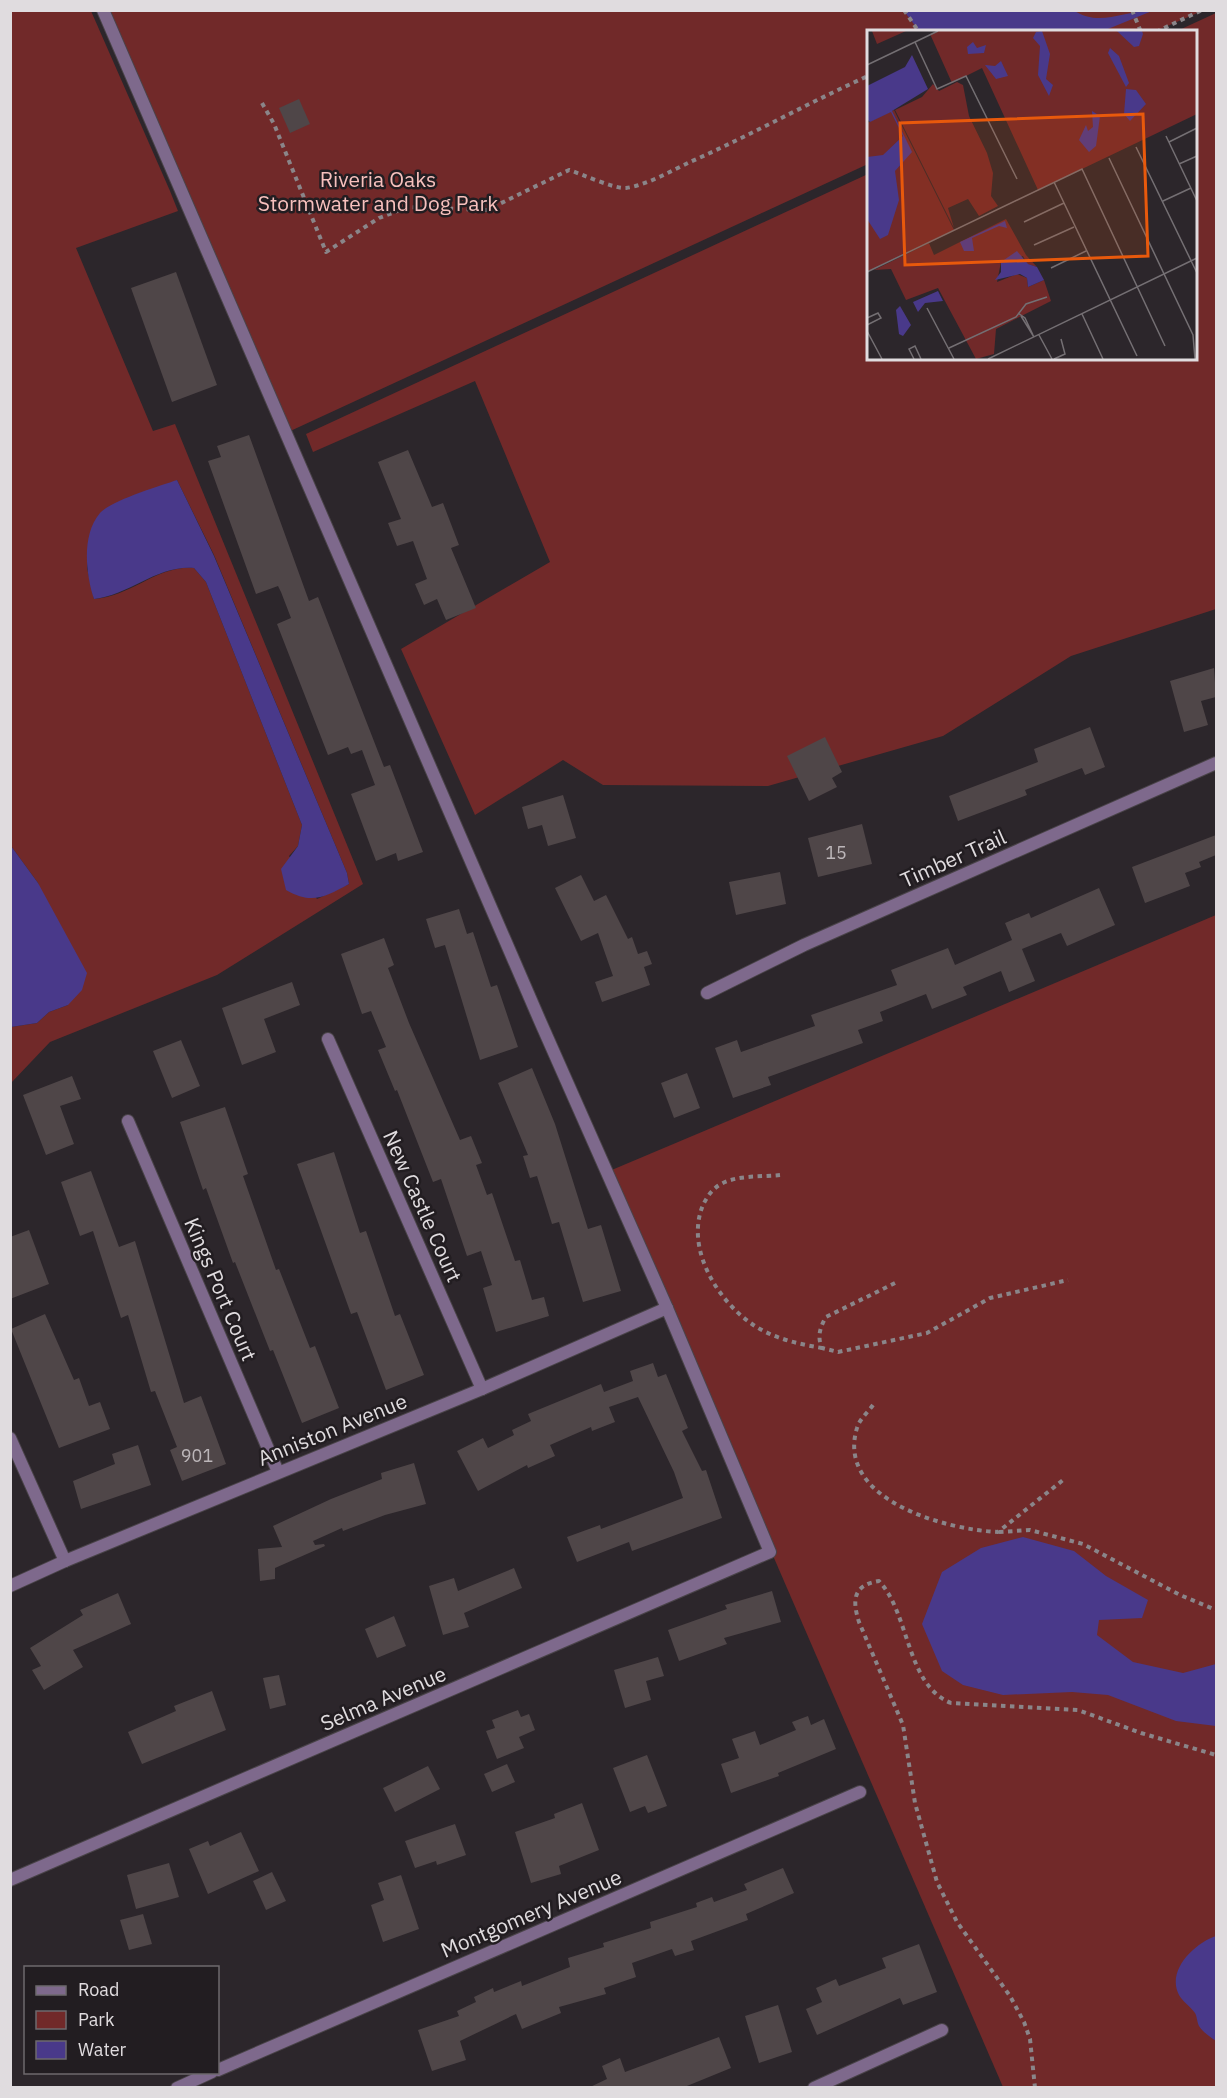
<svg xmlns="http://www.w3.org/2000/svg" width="1227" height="2098" font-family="'IBM Plex Sans',sans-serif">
	<rect width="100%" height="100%" fill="#2c262b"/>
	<!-- green -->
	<g fill="#712929" fill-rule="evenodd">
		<path d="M 11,11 L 91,11 L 170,191 L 178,211 L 76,248 L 153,431 L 175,424 L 363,884 L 217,975 L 50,1042 L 11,1083 L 11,1027 L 37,1023 L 49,1012 L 68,1005 L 38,883 L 11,846 ZM 177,480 L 214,555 L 347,873 L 349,884 L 317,899 L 289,856 L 298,846 L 302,825 L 206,582 L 194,568 C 157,565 131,597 94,599 L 87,568 L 91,531 Z"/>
		<path d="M 102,11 L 1202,11 L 1156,31 L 868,32 L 868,164 L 286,433 Z"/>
		<path d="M 1216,13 L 1216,609 L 1071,656 L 943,736 L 768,786 L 603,785 L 563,760 L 475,815 L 401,649 L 550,562 L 475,381 L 313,452 L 306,434 L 868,174 L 868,358 L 1196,358 L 1196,32 L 1177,31 Z"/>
		<path d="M 1216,915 L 1216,2087 L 1003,2087 L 607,1172 Z"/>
	</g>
	<!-- water -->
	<g fill="#49398a">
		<path d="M 1073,10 C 1100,28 1123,10 1152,11 L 1103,31 L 919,31 L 904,11 Z"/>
		<path d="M 177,480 L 214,556 L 347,873 L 349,884 C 325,897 312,905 286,890 L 281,869 L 298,846 L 302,825 L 206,582 L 194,568 C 157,565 130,595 94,599 C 86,575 81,535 100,513 C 112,500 160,486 177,480 Z"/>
		<path d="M 11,846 L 38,883 L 87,973 L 82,990 L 68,1005 L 49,1012 L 37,1023 L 11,1027 Z"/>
		<path d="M 1023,1537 L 1074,1551 L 1106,1576 L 1148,1600 L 1142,1618 L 1099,1620 L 1097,1635 L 1133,1662 L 1183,1673 L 1216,1664 L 1216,1726 L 1176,1721 L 1108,1695 L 1072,1692 L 1003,1695 L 963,1685 L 942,1671 L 922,1624 L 942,1572 L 981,1548 Z"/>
		<path d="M 1216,1936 L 1216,2041 C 1210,2037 1203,2032 1199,2026 C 1197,2022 1197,2016 1195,2013 C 1190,2006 1183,2002 1179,1995 C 1166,1970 1195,1943 1216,1936 Z"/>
	</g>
	<!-- building -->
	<g fill="#4f4648">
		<path d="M 299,99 L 310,124 L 290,133 L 279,108 Z"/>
		<path d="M 176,272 L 217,385 L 172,402 L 131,288 Z"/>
		<path d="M 249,435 L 309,601 L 318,597 L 384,767 L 390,765 L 423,852 L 398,861 L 396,853 L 376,861 L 351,794 L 375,785 L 362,750 L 351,754 L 348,747 L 328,755 L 277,624 L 291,618 L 281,592 L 278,586 L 256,594 L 208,461 L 221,457 L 217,446 Z"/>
		<path d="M 408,450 L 432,507 L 443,503 L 459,545 L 451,548 L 476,608 L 446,620 L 437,599 L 424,605 L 415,584 L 427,579 L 413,541 L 397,546 L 388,523 L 401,519 L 378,462 Z"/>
		<path d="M 1214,668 L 1216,697 L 1201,701 L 1208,725 L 1184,732 L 1170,681 Z"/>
		<path d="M 1090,727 L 1105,767 L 1085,775 L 1082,768 L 1025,790 L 1027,795 L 958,821 L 949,796 L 1038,762 L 1034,749 Z"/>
		<path d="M 825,737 L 842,772 L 832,778 L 837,787 L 809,801 L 787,756 Z"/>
		<path d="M 563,795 L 576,838 L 548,846 L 542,825 L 528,829 L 522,807 Z"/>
		<path d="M 862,824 L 872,864 L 818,877 L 808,838 Z"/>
		<path d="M 1216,835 L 1216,855 L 1199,862 L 1201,867 L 1185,873 L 1190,886 L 1145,903 L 1132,867 Z"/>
		<path d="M 780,872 L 786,904 L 736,915 L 729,882 Z"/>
		<path d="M 581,875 L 594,901 L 606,895 L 628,939 L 632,937 L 638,954 L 647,951 L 652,964 L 644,967 L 650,985 L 602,1002 L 595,982 L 613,976 L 598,933 L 581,941 L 555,888 Z"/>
		<path d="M 1099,888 L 1115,925 L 1067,946 L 1061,933 L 1022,949 L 1035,981 L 1009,992 L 1001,971 L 963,987 L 967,995 L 932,1009 L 926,994 L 880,1012 L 883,1021 L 858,1030 L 863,1043 L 768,1077 L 771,1085 L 733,1098 L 715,1048 L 737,1040 L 741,1052 L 815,1026 L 811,1015 L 897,985 L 891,970 L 948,948 L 955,965 L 1012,940 L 1005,923 L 1029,913 L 1031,918 Z"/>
		<path d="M 459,909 L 467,934 L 473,932 L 491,987 L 497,985 L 518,1047 L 480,1060 L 445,945 L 435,948 L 426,919 Z"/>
		<path d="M 384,938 L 394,965 L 388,968 L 409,1023 L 460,1140 L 471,1136 L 482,1163 L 476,1165 L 487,1195 L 492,1193 L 515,1261 L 520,1260 L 532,1300 L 544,1297 L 549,1316 L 496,1332 L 483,1288 L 492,1285 L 481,1251 L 467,1256 L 441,1179 L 433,1182 L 397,1090 L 395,1091 L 378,1050 L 386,1047 L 371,1011 L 362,1014 L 341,954 Z"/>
		<path d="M 292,982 L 300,1005 L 264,1019 L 276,1052 L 242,1065 L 222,1008 Z"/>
		<path d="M 181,1040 L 200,1086 L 172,1098 L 153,1051 Z"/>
		<path d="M 532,1068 L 555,1124 L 588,1229 L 601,1225 L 621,1291 L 583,1302 L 559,1222 L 552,1224 L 537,1176 L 530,1178 L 523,1156 L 528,1155 L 498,1083 Z"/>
		<path d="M 687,1073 L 700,1108 L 674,1118 L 661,1083 Z"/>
		<path d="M 72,1076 L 81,1099 L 60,1106 L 74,1144 L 46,1155 L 23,1095 Z"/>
		<path d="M 225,1107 L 248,1174 L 243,1176 L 276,1270 L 279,1269 L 310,1348 L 315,1346 L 339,1408 L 302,1423 L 273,1350 L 270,1351 L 235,1262 L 233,1263 L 206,1188 L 203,1190 L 180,1122 Z"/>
		<path d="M 334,1152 L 360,1233 L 366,1231 L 395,1316 L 400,1314 L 424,1375 L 386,1390 L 357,1312 L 351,1314 L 297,1164 Z"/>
		<path d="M 91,1171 L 119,1247 L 135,1241 L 184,1403 L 201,1396 L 226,1464 L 182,1481 L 170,1450 L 177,1447 L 155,1391 L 151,1392 L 128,1315 L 121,1318 L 93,1231 L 80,1236 L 61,1182 Z"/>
		<path d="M 29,1230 L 49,1284 L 10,1299 L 10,1237 Z"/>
		<path d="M 45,1314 L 74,1380 L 79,1378 L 89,1406 L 100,1402 L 110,1429 L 59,1448 L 11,1329 Z"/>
		<path d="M 653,1363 L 658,1377 L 666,1374 L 688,1428 L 682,1431 L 702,1471 L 706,1470 L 722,1518 L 632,1551 L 629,1542 L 577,1562 L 567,1537 L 600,1525 L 601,1529 L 683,1498 L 674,1472 L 638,1397 L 609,1407 L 615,1422 L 592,1431 L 591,1427 L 550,1445 L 555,1456 L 528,1468 L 527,1465 L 478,1491 L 457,1451 L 483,1438 L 488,1448 L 514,1435 L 512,1430 L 531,1421 L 528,1414 L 601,1384 L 604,1392 L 633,1381 L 630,1371 Z"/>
		<path d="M 138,1445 L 151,1485 L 81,1509 L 73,1481 L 115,1464 L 112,1454 Z"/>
		<path d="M 414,1463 L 426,1504 L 385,1515 L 343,1531 L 342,1528 L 313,1541 L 315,1545 L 324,1544 L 325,1546 L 275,1568 L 275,1579 L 260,1581 L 258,1549 L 282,1547 L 273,1526 L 331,1499 L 382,1479 L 381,1473 Z"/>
		<path d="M 514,1568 L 522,1588 L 464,1613 L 469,1627 L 443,1635 L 429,1586 L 454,1578 L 458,1591 Z"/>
		<path d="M 772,1591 L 781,1622 L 724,1638 L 727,1644 L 679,1661 L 668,1630 L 727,1609 L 725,1605 Z"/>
		<path d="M 118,1593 L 131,1624 L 73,1650 L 83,1667 L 44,1690 L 32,1670 L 41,1666 L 30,1648 L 83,1615 L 80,1610 Z"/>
		<path d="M 394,1616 L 406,1646 L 377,1658 L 365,1629 Z"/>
		<path d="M 658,1657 L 664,1676 L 646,1681 L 651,1700 L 625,1708 L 614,1670 Z"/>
		<path d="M 279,1675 L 286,1705 L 270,1709 L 263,1678 Z"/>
		<path d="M 212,1691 L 226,1730 L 142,1764 L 128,1732 L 176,1711 L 174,1706 Z"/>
		<path d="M 518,1710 L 521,1717 L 529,1714 L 535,1730 L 519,1737 L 524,1748 L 497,1759 L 486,1731 L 495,1728 L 492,1720 Z"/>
		<path d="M 808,1716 L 811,1725 L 824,1719 L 836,1749 L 778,1773 L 779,1776 L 731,1793 L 721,1764 L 739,1758 L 732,1739 L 755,1731 L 760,1745 L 796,1730 L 792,1722 Z"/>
		<path d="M 647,1755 L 667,1806 L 648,1813 L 645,1806 L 630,1812 L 613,1768 Z"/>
		<path d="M 507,1764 L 515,1782 L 492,1792 L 484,1774 Z"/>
		<path d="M 428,1766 L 440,1789 L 395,1812 L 383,1788 Z"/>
		<path d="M 582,1803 L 599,1850 L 559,1866 L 561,1874 L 531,1883 L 515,1832 L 555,1818 L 554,1814 Z"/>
		<path d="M 455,1824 L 466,1855 L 437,1865 L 436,1861 L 415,1868 L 405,1841 Z"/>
		<path d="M 241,1832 L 259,1871 L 208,1894 L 189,1849 L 208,1841 L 210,1846 Z"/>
		<path d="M 169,1863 L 179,1897 L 136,1909 L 127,1875 Z"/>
		<path d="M 783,1868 L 794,1893 L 746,1914 L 748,1920 L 691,1941 L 694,1950 L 675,1956 L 672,1949 L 632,1963 L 636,1977 L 604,1988 L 606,1994 L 559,2007 L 561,2013 L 522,2029 L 516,2014 L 460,2041 L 466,2060 L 432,2071 L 418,2030 L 459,2016 L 457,2011 L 476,2002 L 474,1997 L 493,1988 L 494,1992 L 521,1981 L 522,1986 L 570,1967 L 568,1958 L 604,1947 L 603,1943 L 651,1928 L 650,1922 L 697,1907 L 696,1903 L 712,1897 L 714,1902 L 747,1890 L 744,1884 Z"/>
		<path d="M 272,1872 L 286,1901 L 266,1910 L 253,1881 Z"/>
		<path d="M 401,1875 L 419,1929 L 383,1942 L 371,1905 L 384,1900 L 378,1883 Z"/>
		<path d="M 143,1914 L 152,1944 L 129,1950 L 120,1920 Z"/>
		<path d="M 919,1944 L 937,1992 L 903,2005 L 900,1998 L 817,2035 L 806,2009 L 822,2002 L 816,1988 L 836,1979 L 839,1986 L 886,1968 L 882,1958 Z"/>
		<path d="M 778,2005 L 792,2052 L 759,2063 L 745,2016 Z"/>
		<path d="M 719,2037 L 731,2068 L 682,2088 L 588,2088 L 607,2079 L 602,2066 L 620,2058 L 625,2072 Z"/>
	</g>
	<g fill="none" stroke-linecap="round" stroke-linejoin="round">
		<defs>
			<g id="minor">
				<path d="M 707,993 L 804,945 L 1216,763"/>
				<path d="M 328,1039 L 482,1389"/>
				<path d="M 128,1121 L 278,1472"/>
				<path d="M 10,1438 L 65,1561"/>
				<path d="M 10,1586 L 65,1561 L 482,1389 L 667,1308"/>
				<path d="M 10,1880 L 770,1552 L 667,1308 L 540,1021 L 103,10"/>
				<path d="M 218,2070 L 860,1792"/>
				<path d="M 177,2088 L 212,2072"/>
				<path d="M 814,2088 L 942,2030"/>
			</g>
		</defs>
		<!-- minor casing -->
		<use href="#minor" stroke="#494348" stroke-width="14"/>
		<!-- path -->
		<g stroke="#8a8589" stroke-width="4" stroke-dasharray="4.5 4.5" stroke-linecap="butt">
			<path d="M 904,10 L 919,32"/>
			<path d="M 1132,10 L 1141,32"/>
			<path d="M 1156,32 L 1202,10"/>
			<path d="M 262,103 L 274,124 L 326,252 L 379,218 L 408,207 L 487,210 L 569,170 C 582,174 614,189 626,188 C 647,185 671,171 690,162 C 751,135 808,103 868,76"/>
			<path d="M 780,1175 C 761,1177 737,1175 721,1184 C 712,1189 707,1197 703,1205 C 685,1248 717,1300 752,1324 C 772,1338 798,1344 822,1348"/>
			<path d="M 895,1283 L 826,1317 C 820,1327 817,1337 822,1348 L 838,1352 L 927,1333 L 990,1298 L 1068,1280"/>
			<path d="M 873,1405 C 868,1412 859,1420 857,1428 C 835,1500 947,1530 998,1532 L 1063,1480"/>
			<path d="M 999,1532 L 1030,1530 L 1083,1544 L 1180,1595 L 1216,1610"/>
			<path d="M 1035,2088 L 1030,2039 L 1024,2022 L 1010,1996 L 957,1922 L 937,1882 L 915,1803 L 903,1725 L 859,1622 C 852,1600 853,1585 879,1581 C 910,1614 906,1685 951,1703 L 1078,1710 L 1141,1733 L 1216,1755"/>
		</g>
		<!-- minor -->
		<use href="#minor" stroke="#7e698c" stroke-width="12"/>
	</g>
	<g text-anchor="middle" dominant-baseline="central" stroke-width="5" stroke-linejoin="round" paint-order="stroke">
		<!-- number labels -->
		<g font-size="18" fill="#bcb6b9">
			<text x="836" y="852">15</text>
			<text x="197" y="1455">901</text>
		</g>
		<!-- park labels -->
		<g font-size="21" fill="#f7c0bd" stroke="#221d21">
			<text x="378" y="179">Riveria Oaks<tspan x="378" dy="24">Stormwater and Dog Park</tspan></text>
		</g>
		<!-- street labels -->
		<g font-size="21" fill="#e0dcdf" stroke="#221d21">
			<text transform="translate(953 858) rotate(-24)">Timber Trail</text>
			<text transform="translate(423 1206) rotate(66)">New Castle Court</text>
			<text transform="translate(221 1289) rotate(67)">Kings Port Court</text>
			<text transform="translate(332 1429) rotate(-22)">Anniston Avenue</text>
			<text transform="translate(383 1698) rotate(-23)">Selma Avenue</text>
			<text transform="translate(531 1913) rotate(-23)">Montgomery Avenue</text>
		</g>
	</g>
	<!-- overview -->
	<g transform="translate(867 30)">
		<rect width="330" height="330" fill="#2c262b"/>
		<path d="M 5,1 L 39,1 L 10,14 ZM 71,1 L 330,1 L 330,84 L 171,160 L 115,38 L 85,53 L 63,4 ZM 90,52 L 96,55 L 102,86 L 120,123 L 126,143 L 124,166 L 131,176 L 112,186 L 101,169 L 81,178 L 87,198 L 28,80 L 55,67 L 66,54 L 72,61 ZM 27,80 L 87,200 L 0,242 L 0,93 ZM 139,189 L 159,225 L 170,237 L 160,234 L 156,226 L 134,232 L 130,252 L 150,244 L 160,248 L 161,257 L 177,250 L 184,271 L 129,299 L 127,324 L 109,329 L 71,258 L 39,270 L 24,239 L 7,240 L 62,213 L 67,225 Z" fill="#712929"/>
		<path d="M 175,1 L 183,24 L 179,49 L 186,55 L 182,66 L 171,45 L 173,16 L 166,8 L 169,2 ZM 250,1 L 275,1 L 276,4 L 272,16 L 267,17 ZM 106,12 L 110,18 L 119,15 L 117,23 L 101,24 L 100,17 ZM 243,18 L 252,26 L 262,53 L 259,57 L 241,23 ZM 45,25 L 61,59 L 25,81 L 45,122 L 28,141 L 32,170 L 21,205 L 13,209 L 0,189 L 0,127 L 16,125 L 36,106 L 24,82 L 3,92 L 0,89 L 0,56 L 38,37 ZM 134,31 L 141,46 L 129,49 L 118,35 L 128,36 ZM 259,59 L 269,60 L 279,74 L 263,91 L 257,84 ZM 225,81 L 233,86 L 229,116 L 222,122 L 212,110 L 219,95 L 221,101 L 226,97 ZM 138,191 L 140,198 L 132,196 L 105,208 L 107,221 L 97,221 L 93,212 ZM 150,221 L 161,234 L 170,237 L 177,250 L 161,257 L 160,248 L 153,244 L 128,250 L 134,242 L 134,232 ZM 71,261 L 76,271 L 58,273 L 51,282 L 46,272 ZM 33,276 L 44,295 L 36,306 L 32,304 L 29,280 Z" fill="#49398a"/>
		<path fill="none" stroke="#746f73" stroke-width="1.5" d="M 48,12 L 70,59 L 99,46 L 150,149M 0,35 L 71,1M 299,106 L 330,171M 302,112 L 330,98M 269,117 L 330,243M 242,128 L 326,305 L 328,329M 312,134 L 330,126M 187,152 L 270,326M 296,171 L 324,158M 157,192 L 197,173M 167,215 L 207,197M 184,238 L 219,221M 0,242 L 215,139 L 298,316M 60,278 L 87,329M 151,283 L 158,288 L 166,305M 215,284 L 236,329M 154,286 L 167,307M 0,288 L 11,283 L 14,288 L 0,295M 0,301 L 15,329M 172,305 L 185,329M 82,318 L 149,287 L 159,274 L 180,267M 47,329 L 42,319 L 48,316 L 54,329M 121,329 L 330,228M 187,329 L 198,324 L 194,309"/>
		<path fill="#e8590c" fill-opacity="0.15" stroke="#e8590c" stroke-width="3" d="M 276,84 L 281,226 L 38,235 L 33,93 Z"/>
		<rect width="330" height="330" fill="none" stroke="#e0dcdf" stroke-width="3"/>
	</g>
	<!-- border -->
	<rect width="1227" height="2098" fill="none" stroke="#e0dcdf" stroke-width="24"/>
	<!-- legend -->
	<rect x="24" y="1966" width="195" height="108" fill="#221d21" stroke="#6e696d" stroke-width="1.5"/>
	<rect x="36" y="1986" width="30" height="9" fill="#7e698c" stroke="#6e696d" stroke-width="1.5"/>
	<text x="78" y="1996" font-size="18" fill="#e0dcdf">Road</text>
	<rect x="36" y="2011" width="30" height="18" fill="#712929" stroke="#6e696d" stroke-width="1.5"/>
	<text x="78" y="2026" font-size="18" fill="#e0dcdf">Park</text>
	<rect x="36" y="2041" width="30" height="18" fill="#49398a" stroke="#6e696d" stroke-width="1.5"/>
	<text x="78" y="2056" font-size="18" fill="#e0dcdf">Water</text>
</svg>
